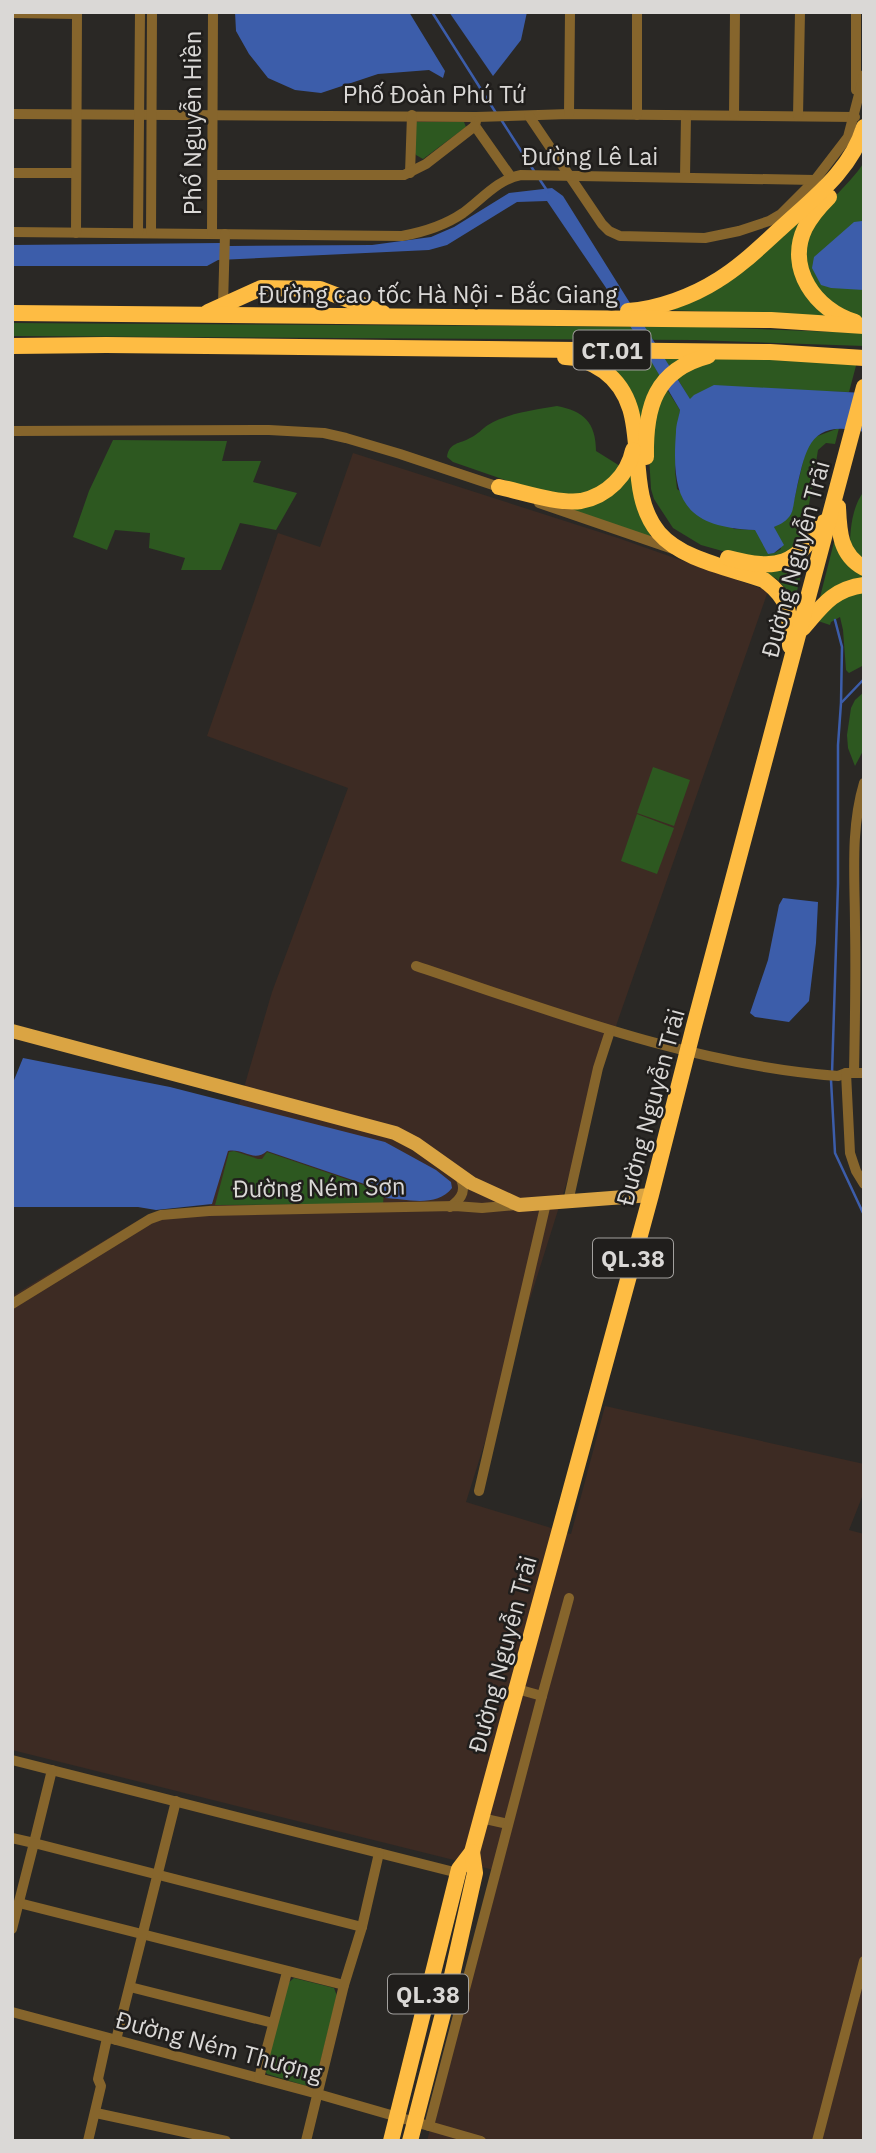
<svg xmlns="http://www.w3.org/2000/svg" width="876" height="2153" font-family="'IBM Plex Sans',sans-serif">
	<rect width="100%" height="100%" fill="#2a2825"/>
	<!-- industrial -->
	<path fill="#3d2b23" d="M 353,453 L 618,538 L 768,591 L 617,1023 L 466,1502 L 571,1534 L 605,1406 L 864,1464 L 864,1492 L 849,1530 L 864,1534 L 864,2141 L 427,2141 L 498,1871 L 12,1750 L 12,1296 L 140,1219 L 209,1207 L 272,992 L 348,788 L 207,736 L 278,533 L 320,547 Z"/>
	<!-- green -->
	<g fill="#2d5820">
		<path d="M 415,122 L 464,122 L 466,127 L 423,159 L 416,155 L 414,151 Z"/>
		<path d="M 864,162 L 864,319 L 851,316 L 815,293 C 811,278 804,260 803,245 C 802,223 852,184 864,162 Z"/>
		<path d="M 818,201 L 796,250 L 829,316 L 668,310 Z"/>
		<path d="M 12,323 L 702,327 L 864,333 L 864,346 L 695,340 L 12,336 Z"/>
		<path d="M 587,353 L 692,357 L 641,424 L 638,415 Z"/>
		<path d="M 714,359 L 728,359 L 857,362 L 849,392 L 801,391 L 690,400 L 676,376 Z"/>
		<path d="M 666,388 L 680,410 L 675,471 L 677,489 L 734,529 L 756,530 L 774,553 L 781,549 L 774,527 L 791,513 L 806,449 L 815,437 L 839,428 L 835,444 L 826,443 L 818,450 L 807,517 L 809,533 L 805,542 L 775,558 L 733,554 L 701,545 L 673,528 L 654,499 L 651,489 L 649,456 L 653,417 Z"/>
		<path d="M 557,406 C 583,411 596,422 596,451 L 620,466 L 613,477 L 595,489 L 571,497 L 528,488 L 453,462 L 447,457 C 449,442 460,444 470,438 C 477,435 482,429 488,425 C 508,413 534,410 557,406 Z"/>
		<path d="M 113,440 L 227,441 L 222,461 L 261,461 L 253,482 L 297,493 L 276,530 L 240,523 L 221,570 L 181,570 L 185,558 L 149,548 L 150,533 L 115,530 L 107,550 L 73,537 L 89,491 Z"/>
		<path d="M 630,470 L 651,537 L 563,508 Z"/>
		<path d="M 864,491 L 864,563 L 850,548 C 850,529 852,507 864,491 Z"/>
		<path d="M 834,542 L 841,554 L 864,574 L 864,582 L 818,605 Z"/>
		<path d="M 806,555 L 795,599 L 777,579 L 752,567 Z"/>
		<path d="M 864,590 L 864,665 L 849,673 L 846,670 L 843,630 L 840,617 L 831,622 L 830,625 L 818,621 L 835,602 Z"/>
		<path d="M 864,692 L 864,749 L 855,766 L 848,748 L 847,735 L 851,708 L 855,700 Z"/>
		<path d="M 653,767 L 690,780 L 674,826 L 637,813 Z"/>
		<path d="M 637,814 L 674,828 L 657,874 L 621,861 Z"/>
		<path d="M 234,1151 L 258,1159 L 262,1159 L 267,1152 L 384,1192 L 383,1204 L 215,1205 L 229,1152 Z"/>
		<path d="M 294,1978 L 334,1988 L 337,1996 L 315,2083 L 310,2087 L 267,2074 L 264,2069 L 287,1984 Z"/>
	</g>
	<!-- water -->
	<g fill="#3c5daa">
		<path d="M 235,12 L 409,12 L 445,71 L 443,78 L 429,70 L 378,74 L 321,93 L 295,90 L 268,78 L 249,54 L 236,31 Z"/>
		<path d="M 449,12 L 527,12 L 521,40 L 493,76 Z"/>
		<path d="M 552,188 L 563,196 L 690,399 L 694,395 L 714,385 L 864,393 L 864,432 C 809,419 806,448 796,492 C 794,499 794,508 791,514 C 787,521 781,524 774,527 L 784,545 L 774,553 L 768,554 L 755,530 C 683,527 671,499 676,432 C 676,424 679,417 680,410 L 619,307 L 547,201 L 517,202 L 447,245 L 429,250 L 218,260 L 207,266 L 12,266 L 12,245 L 220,243 L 230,246 L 372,245 L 431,237 L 454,227 L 509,193 Z"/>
		<path d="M 862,221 L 864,223 L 864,290 L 831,288 L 821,285 L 812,268 L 814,257 L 854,222 Z"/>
		<path d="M 783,898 L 818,902 L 816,943 L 809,1001 L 789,1022 L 755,1017 L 750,1013 L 768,960 L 779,905 Z"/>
		<path d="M 23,1058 L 170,1087 L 385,1142 L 436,1170 L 451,1182 L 452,1188 C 437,1208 406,1199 385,1198 L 385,1191 L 267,1151 C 254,1163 243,1148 228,1151 L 212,1204 L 156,1210 L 138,1207 L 12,1207 L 12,1085 Z"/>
	</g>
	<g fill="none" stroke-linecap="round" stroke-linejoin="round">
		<!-- stream -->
		<g stroke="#3c5daa" stroke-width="2.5">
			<path d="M 432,12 L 496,113"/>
			<path d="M 502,121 L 534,171"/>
			<path d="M 540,180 L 548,192"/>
			<path d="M 842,702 L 864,679"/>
			<path d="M 832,1074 L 838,884 L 838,745 L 841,703 L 842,647 L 835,620"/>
			<path d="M 831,1080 L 835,1153 L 864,1215"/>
		</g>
		<!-- minor -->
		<g stroke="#86652c" stroke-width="10">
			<path d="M 856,12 L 856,90"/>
			<path d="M 12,13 L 77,14"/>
			<path d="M 12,114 L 476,117 L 569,114 L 855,117"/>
			<path d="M 569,114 L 570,12"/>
			<path d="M 637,115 L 637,12"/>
			<path d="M 734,115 L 735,12"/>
			<path d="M 529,116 L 602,224 L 609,231 L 620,236 L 705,238 L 739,231 L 769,221 L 781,214 L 815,180"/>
			<path d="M 798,116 L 800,12"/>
			<path d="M 476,121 L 475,126 L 511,177"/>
			<path d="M 12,173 L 76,173"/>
			<path d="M 410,173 L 412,115"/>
			<path d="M 213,175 L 404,175 L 426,164 L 475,126"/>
			<path d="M 685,177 L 686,116"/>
			<path d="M 12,232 L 402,236 C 424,232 444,226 463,213 C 481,200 498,179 521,175 L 815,180 L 848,137 L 864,75"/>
			<path d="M 76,233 L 77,12"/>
			<path d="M 138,233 L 140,12"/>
			<path d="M 151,233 L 152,12"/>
			<path d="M 212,233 L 213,12"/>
			<path d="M 223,305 L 225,234"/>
			<path d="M 12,431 L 269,430 L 324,433 L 346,438 L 400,454 L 505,489"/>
			<path d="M 539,503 L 673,549"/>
			<path d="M 416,966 C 554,1012 692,1065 838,1076 L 846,1073 L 864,1073"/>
			<path d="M 854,1072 C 855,1024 856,976 855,927 C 855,879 850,830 864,783"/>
			<path d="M 846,1073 L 850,1153 L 856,1171 L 864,1184"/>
			<path d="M 568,1202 L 598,1068 L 610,1031"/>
			<path d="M 450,1207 C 463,1198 467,1189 459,1175"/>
			<path d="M 12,1304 L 150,1219 L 161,1215 L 209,1211 L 455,1206 L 482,1208 L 516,1205"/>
			<path d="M 479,1491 L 546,1203"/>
			<path d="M 542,1696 L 569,1598"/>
			<path d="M 12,1760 L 458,1873"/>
			<path d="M 481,1818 L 508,1824"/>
			<path d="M 12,1838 L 34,1843 L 52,1770"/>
			<path d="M 19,1903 L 344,1985"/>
			<path d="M 12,1929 L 34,1843 L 362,1927"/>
			<path d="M 130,1987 L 273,2023"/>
			<path d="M 12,2012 L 318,2094 L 481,2141"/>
			<path d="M 116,2040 L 176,1801"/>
			<path d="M 259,2078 L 287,1972"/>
			<path d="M 96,2113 L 226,2141"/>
			<path d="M 429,2126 L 542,1696 L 517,1689"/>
			<path d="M 88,2141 L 101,2086 L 98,2079 L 107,2038"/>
			<path d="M 306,2141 L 344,1985 L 362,1927 L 379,1853"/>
			<path d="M 817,2141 L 864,1961"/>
		</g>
		<!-- major -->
		<path stroke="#daa443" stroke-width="14" d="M 12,1031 L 395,1133 L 416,1144 L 471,1183 L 519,1205 L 651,1195"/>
		<!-- highway -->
		<g stroke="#febc43" stroke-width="16">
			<path d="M 829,197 C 820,206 811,216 805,228 C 786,268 815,310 855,322"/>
			<path d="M 628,311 C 658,309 693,296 718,280 C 741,266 760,247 780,229 C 812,199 851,171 864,127"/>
			<path d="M 208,312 L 261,288 L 320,289 L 383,313"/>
			<path d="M 12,313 L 771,320 L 864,326"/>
			<path d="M 12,346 L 106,345 L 770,352 L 864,358"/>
			<path d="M 565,357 C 579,357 592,363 604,371 C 657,410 619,485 659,533 C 682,560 731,568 764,580 C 791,600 790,614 790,646"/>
			<path d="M 646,457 C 645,407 655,370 708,356"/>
			<path d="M 499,487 C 523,492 557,504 581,501 C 607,496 628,475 633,450"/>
			<path d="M 838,507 C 839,532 840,555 864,568"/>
			<path d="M 728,558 C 779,571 794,566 824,522"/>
			<path d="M 803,628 C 822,606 833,589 864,585"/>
			<path d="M 391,2141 L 459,1869 L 472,1852 L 651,1195 L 694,1026 L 864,387"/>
			<path d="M 410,2141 L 446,2002 L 475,1873 L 472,1852"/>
		</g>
	</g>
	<g text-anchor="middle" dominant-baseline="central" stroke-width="5" stroke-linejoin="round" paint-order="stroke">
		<!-- shield labels -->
		<g fill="#201e1c" stroke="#a2a09e" stroke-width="2">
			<rect x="573.5" y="330.5" width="77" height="39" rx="5"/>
			<rect x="593" y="1238.5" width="80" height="39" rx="5"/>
			<rect x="388" y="1974.5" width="80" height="39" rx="5"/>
		</g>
		<g font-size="23" font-weight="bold" fill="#dad8d6">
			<text x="612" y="350">CT.01</text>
			<text x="633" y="1258">QL.38</text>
			<text x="428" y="1994">QL.38</text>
		</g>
		<!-- street labels -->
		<g font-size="24" fill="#dad8d6" stroke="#201e1c">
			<text x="434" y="94">Phố Đoàn Phú Tứ</text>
			<text transform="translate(192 123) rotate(-90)">Phố Nguyễn Hiền</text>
			<text x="590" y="156">Đường Lê Lai</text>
			<text x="438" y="294">Đường cao tốc Hà Nội - Bắc Giang</text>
			<text transform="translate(795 559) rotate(-75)">Đường Nguyễn Trãi</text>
			<text transform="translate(650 1107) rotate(-75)">Đường Nguyễn Trãi</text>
			<text transform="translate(319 1187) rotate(-1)">Đường Ném Sơn</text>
			<text transform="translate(502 1654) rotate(-75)">Đường Nguyễn Trãi</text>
			<text transform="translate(219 2046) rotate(15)">Đường Ném Thượng</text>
		</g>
	</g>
	<!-- border -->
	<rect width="876" height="2153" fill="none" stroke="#dad8d6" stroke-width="28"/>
</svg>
